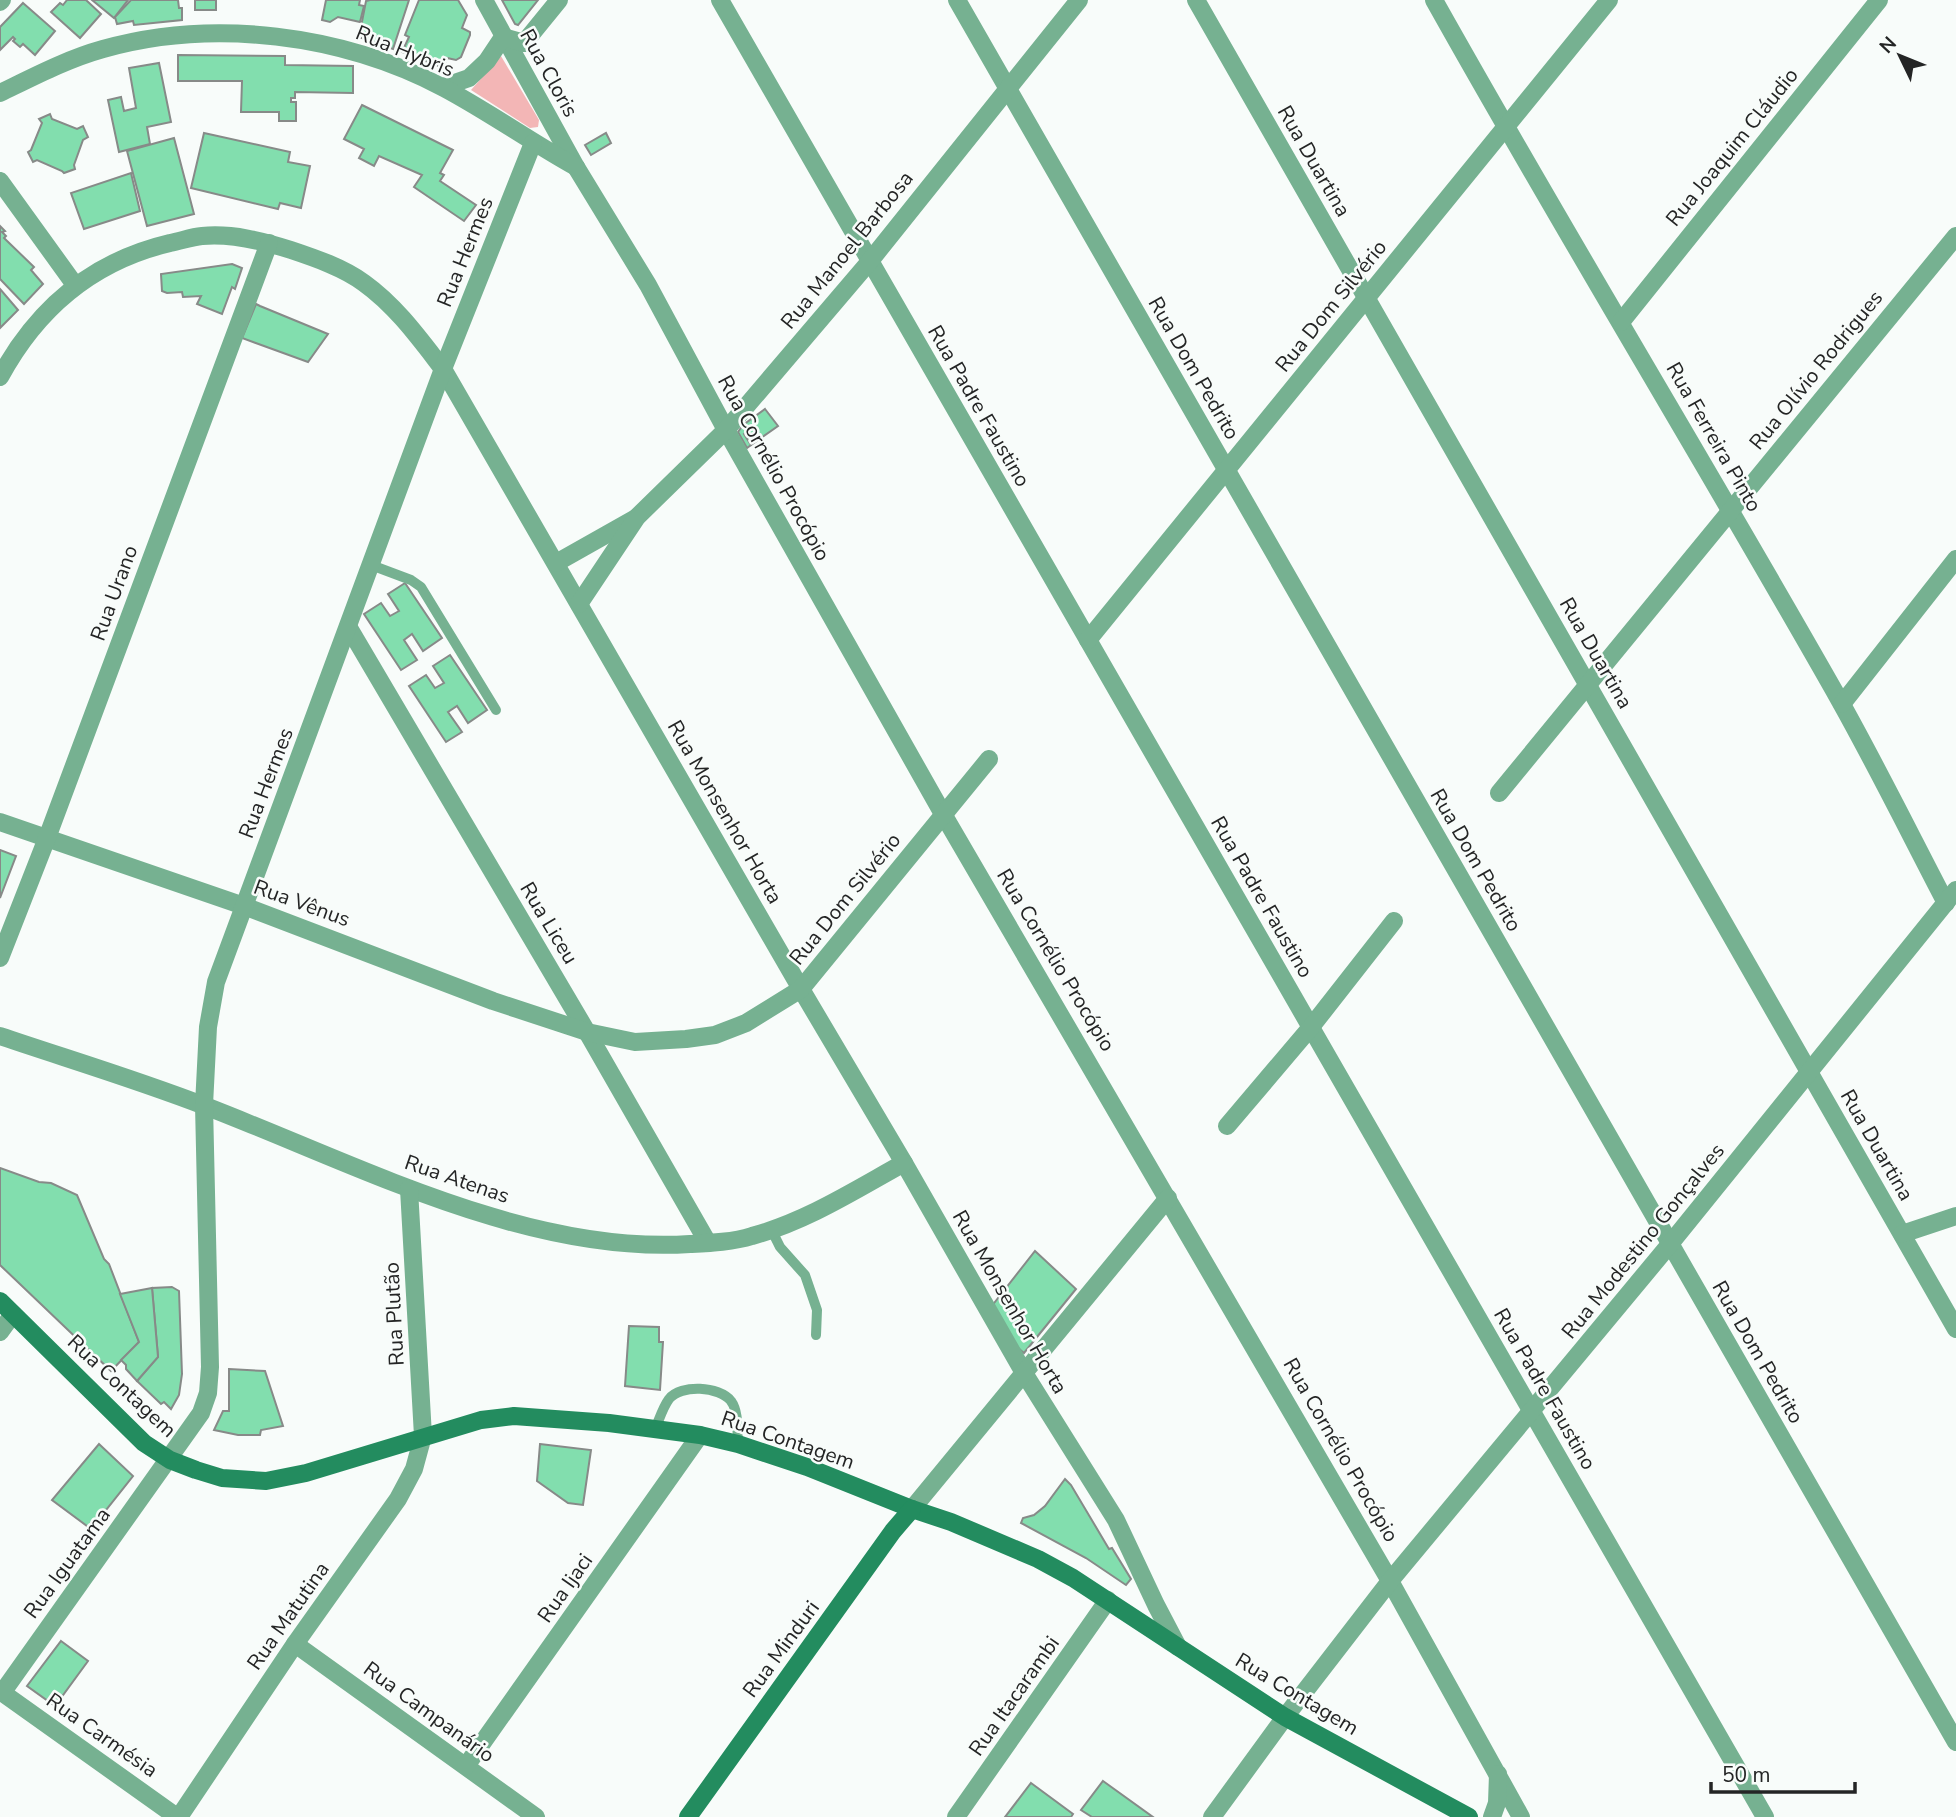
<svg xmlns="http://www.w3.org/2000/svg" width="1956" height="1817" font-family="'Nunito Sans',sans-serif">
	<rect width="100%" height="100%" fill="#f8fcfa"/>
	<!-- green -->
	<path fill="#f3b6b6" d="M 501,56 L 539,120 L 538,127 L 530,128 L 471,90 Z"/>
	<!-- building -->
	<g fill="#82deae" stroke="#878a88" stroke-width="2">
		<path d="M 67,0 L 86,0 L 101,14 L 80,38 L 51,12 L 60,3 L 63,5 Z"/>
		<path d="M 92,0 L 128,0 L 114,18 Z"/>
		<path d="M 131,0 L 178,0 L 179,8 L 182,8 L 182,20 L 134,25 L 133,21 L 117,24 L 115,17 Z"/>
		<rect x="195" y="0" width="21" height="10"/>
		<path d="M 326,0 L 360,0 L 359,5 L 364,6 L 360,22 L 338,17 L 330,22 L 322,20 Z"/>
		<path d="M 370,0 L 409,0 L 393,49 L 359,37 L 366,1 Z"/>
		<path d="M 419,0 L 458,0 L 467,15 L 462,28 L 470,32 L 470,35 L 461,57 L 456,60 L 447,58 L 443,68 L 402,52 L 409,37 L 405,35 Z"/>
		<path d="M 502,0 L 538,0 L 518,25 L 515,24 Z"/>
		<path d="M 23,3 L 55,31 L 35,55 L 23,44 L 20,47 L 13,41 L 15,39 L 13,37 L 0,50 L 0,27 Z"/>
		<path d="M 178,55 L 285,56 L 285,65 L 353,66 L 353,93 L 295,92 L 295,98 L 291,98 L 291,102 L 296,102 L 296,121 L 279,121 L 279,112 L 241,112 L 242,81 L 178,81 Z"/>
		<path d="M 159,63 L 171,122 L 147,127 L 150,144 L 119,152 L 108,100 L 121,97 L 124,111 L 136,108 L 129,68 Z"/>
		<path d="M 362,105 L 453,150 L 440,173 L 444,175 L 440,181 L 476,205 L 464,221 L 414,187 L 422,175 L 379,156 L 374,166 L 359,158 L 364,149 L 344,139 Z"/>
		<path d="M 50,114 L 52,119 L 77,129 L 83,126 L 88,137 L 83,140 L 74,165 L 75,169 L 64,173 L 62,171 L 37,160 L 33,162 L 28,152 L 31,150 L 42,123 L 39,119 Z"/>
		<path d="M 204,133 L 290,152 L 288,162 L 310,166 L 301,208 L 280,203 L 278,209 L 191,188 Z"/>
		<path d="M 606,133 L 611,143 L 591,155 L 585,145 Z"/>
		<path d="M 174,138 L 194,214 L 147,226 L 127,151 Z"/>
		<path d="M 131,173 L 140,211 L 84,229 L 71,193 Z"/>
		<path d="M 0,226 L 5,231 L 2,232 L 6,236 L 4,238 L 34,267 L 31,270 L 43,284 L 24,304 L 0,279 Z"/>
		<path d="M 232,264 L 242,268 L 235,289 L 232,287 L 222,314 L 197,304 L 201,296 L 183,297 L 182,292 L 167,293 L 162,291 L 161,274 Z"/>
		<path d="M 0,289 L 18,310 L 0,328 Z"/>
		<path d="M 256,304 L 260,306 L 328,334 L 308,362 L 242,338 Z"/>
		<path d="M 765,409 L 778,426 L 751,445 L 744,434 L 748,431 L 743,425 Z"/>
		<path d="M 743,425 L 748,431 L 744,434 L 751,445 L 747,448 L 738,432 Z"/>
		<path d="M 405,583 L 442,638 L 423,651 L 412,634 L 404,640 L 417,660 L 401,670 L 364,614 L 381,603 L 390,616 L 399,611 L 388,594 Z"/>
		<path d="M 450,655 L 487,710 L 468,723 L 457,706 L 448,712 L 462,732 L 446,742 L 409,686 L 426,675 L 435,688 L 444,683 L 433,666 Z"/>
		<path d="M 0,850 L 16,856 L 0,898 Z"/>
		<path d="M 0,1168 L 39,1182 L 51,1183 L 77,1195 L 104,1259 L 109,1264 L 139,1342 L 111,1371 L 0,1265 Z"/>
		<path d="M 1035,1251 L 1076,1289 L 1024,1353 L 1012,1343 L 991,1307 Z"/>
		<path d="M 172,1287 L 179,1291 L 182,1374 L 179,1395 L 171,1409 L 164,1402 L 161,1404 L 137,1381 L 158,1357 L 152,1288 Z"/>
		<path d="M 152,1288 L 158,1357 L 137,1381 L 126,1369 L 126,1365 L 121,1360 L 139,1342 L 120,1294 Z"/>
		<path d="M 629,1326 L 659,1327 L 659,1342 L 663,1342 L 660,1390 L 625,1386 Z"/>
		<path d="M 229,1369 L 265,1371 L 283,1426 L 261,1430 L 260,1435 L 238,1435 L 214,1430 L 223,1411 L 229,1411 Z"/>
		<path d="M 99,1444 L 133,1476 L 91,1529 L 52,1500 Z"/>
		<path d="M 540,1444 L 591,1450 L 583,1505 L 568,1503 L 537,1481 Z"/>
		<path d="M 1065,1479 L 1071,1485 L 1109,1549 L 1112,1548 L 1131,1579 L 1126,1585 L 1086,1558 L 1021,1523 L 1023,1518 L 1034,1515 L 1045,1506 Z"/>
		<path d="M 61,1641 L 88,1661 L 55,1706 L 27,1686 Z"/>
		<path d="M 1103,1781 L 1153,1817 L 1092,1817 L 1081,1810 Z"/>
		<path d="M 1031,1783 L 1073,1814 L 1071,1817 L 1005,1817 Z"/>
	</g>
	<g fill="none" stroke-linecap="round" stroke-linejoin="round">
		<!-- lane -->
		<g stroke="#76b191" stroke-width="10">
			<path d="M 371,565 L 411,580 L 421,587 L 496,710"/>
			<path d="M 771,1229 L 780,1247 L 805,1275 L 817,1310 L 816,1335"/>
			<path d="M 655,1429 C 659,1420 663,1407 669,1399 C 681,1384 719,1386 731,1401 C 739,1412 737,1431 738,1444"/>
		</g>
		<!-- street -->
		<g stroke="#76b191" stroke-width="18">
			<path d="M 484,0 L 576,167 L 648,285 L 726,430 L 943,814 L 1390,1581 L 1521,1817"/>
			<path d="M 720,0 L 1765,1817"/>
			<path d="M 957,0 L 1956,1742"/>
			<path d="M 1196,0 L 1956,1329"/>
			<path d="M 1434,0 C 1566,236 1707,466 1840,701 C 1877,767 1911,836 1946,903"/>
			<path d="M 0,2 L 2,0"/>
			<path d="M 443,87 L 469,78 L 487,61 L 503,37 L 524,43 L 559,0"/>
			<path d="M 0,93 C 33,77 67,59 103,49 C 213,18 342,34 444,88 C 489,112 531,142 576,167"/>
			<path d="M 0,181 L 75,285"/>
			<path d="M 1621,322 L 1879,0"/>
			<path d="M 0,377 C 38,307 93,261 170,243 C 181,241 191,237 202,236 C 232,233 263,241 291,250 C 315,258 344,268 364,283 C 396,306 419,338 443,369 L 801,989 L 904,1163 L 1024,1373 L 1116,1520 L 1156,1605 L 1178,1647"/>
			<path d="M 556,563 L 634,519"/>
			<path d="M 579,604 L 637,517 L 726,430 L 870,261 L 1079,0"/>
			<path d="M 349,628 L 587,1032 L 708,1243"/>
			<path d="M 1088,640 L 1609,0"/>
			<path d="M 1842,704 L 1956,559"/>
			<path d="M 1499,793 L 1956,236"/>
			<path d="M 0,822 L 244,906 L 493,1001 L 587,1032 L 635,1042 L 686,1039 L 715,1035 L 746,1023 L 801,989 L 989,759"/>
			<path d="M 0,958 L 47,838 L 269,243"/>
			<path d="M 0,1036 C 68,1059 138,1080 205,1106 C 354,1163 527,1255 690,1244 C 710,1243 733,1242 752,1236 C 807,1221 855,1190 904,1163"/>
			<path d="M 1227,1126 L 1311,1027 L 1394,921"/>
			<path d="M 1902,1234 L 1956,1216"/>
			<path d="M 0,1332 L 13,1314"/>
			<path d="M 912,1509 L 1168,1198"/>
			<path d="M 295,1644 L 536,1817"/>
			<path d="M 0,1691 L 177,1817"/>
			<path d="M 2,1693 L 201,1413 L 208,1393 L 210,1367 L 204,1105 L 208,1027 L 216,982 L 443,369 L 533,143"/>
			<path d="M 466,1766 L 700,1435"/>
			<path d="M 179,1817 L 295,1644 L 398,1499 L 414,1469 L 423,1436 L 409,1189"/>
			<path d="M 956,1817 L 1108,1600"/>
			<path d="M 1212,1817 L 1285,1717 L 1390,1581 L 1670,1244 L 1956,890"/>
			<path d="M 1492,1817 L 1497,1803 L 1498,1774"/>
		</g>
		<!-- secondary -->
		<g stroke="#238c5f" stroke-width="18">
			<path d="M 0,1301 L 144,1443 L 170,1460 L 196,1470 L 222,1478 L 266,1481 L 306,1473 L 481,1420 L 514,1416 L 609,1423 L 700,1435 L 738,1444 L 807,1467 L 912,1509 L 951,1522 L 1038,1559 L 1073,1578 L 1285,1717 L 1469,1817"/>
			<path d="M 688,1817 L 893,1531 L 912,1509"/>
		</g>
	</g>
	<g text-anchor="middle" dominant-baseline="central" stroke-width="5" stroke-linejoin="round" paint-order="stroke">
		<!-- street labels -->
		<g font-size="21" fill="#242525" stroke="#f8fcfa">
			<text transform="translate(405 51) rotate(22)">Rua Hybris</text>
			<text transform="translate(549 73) rotate(61)">Rua Cloris</text>
			<text transform="translate(1732 147) rotate(-51)">Rua Joaquim Cláudio</text>
			<text transform="translate(1314 161) rotate(60)">Rua Duartina</text>
			<text transform="translate(847 250) rotate(-51)">Rua Manoel Barbosa</text>
			<text transform="translate(465 252) rotate(-68)">Rua Hermes</text>
			<text transform="translate(1331 306) rotate(-51)">Rua Dom Silvério</text>
			<text transform="translate(1194 368) rotate(60)">Rua Dom Pedrito</text>
			<text transform="translate(1816 370) rotate(-51)">Rua Olívio Rodrigues</text>
			<text transform="translate(979 406) rotate(60)">Rua Padre Faustino</text>
			<text transform="translate(1714 437) rotate(60)">Rua Ferreira Pinto</text>
			<text transform="translate(774 468) rotate(61)">Rua Cornélio Procópio</text>
			<text transform="translate(114 593) rotate(-70)">Rua Urano</text>
			<text transform="translate(1596 653) rotate(60)">Rua Duartina</text>
			<text transform="translate(266 783) rotate(-69)">Rua Hermes</text>
			<text transform="translate(725 812) rotate(60)">Rua Monsenhor Horta</text>
			<text transform="translate(1476 860) rotate(60)">Rua Dom Pedrito</text>
			<text transform="translate(1262 897) rotate(60)">Rua Padre Faustino</text>
			<text transform="translate(845 899) rotate(-51)">Rua Dom Silvério</text>
			<text transform="translate(302 903) rotate(20)">Rua Vênus</text>
			<text transform="translate(549 923) rotate(59)">Rua Liceu</text>
			<text transform="translate(1056 960) rotate(59)">Rua Cornélio Procópio</text>
			<text transform="translate(1877 1145) rotate(60)">Rua Duartina</text>
			<text transform="translate(457 1179) rotate(19)">Rua Atenas</text>
			<text transform="translate(1643 1241) rotate(-51)">Rua Modestino Gonçalves</text>
			<text transform="translate(1010 1302) rotate(60)">Rua Monsenhor Horta</text>
			<text transform="translate(394 1314) rotate(-93)">Rua Plutão</text>
			<text transform="translate(1758 1352) rotate(60)">Rua Dom Pedrito</text>
			<text transform="translate(122 1386) rotate(43)">Rua Contagem</text>
			<text transform="translate(1545 1389) rotate(60)">Rua Padre Faustino</text>
			<text transform="translate(788 1440) rotate(19)">Rua Contagem</text>
			<text transform="translate(1341 1450) rotate(60)">Rua Cornélio Procópio</text>
			<text transform="translate(67 1563) rotate(-54)">Rua Iguatama</text>
			<text transform="translate(565 1588) rotate(-55)">Rua Ijaci</text>
			<text transform="translate(288 1616) rotate(-55)">Rua Matutina</text>
			<text transform="translate(781 1649) rotate(-54)">Rua Minduri</text>
			<text transform="translate(1297 1694) rotate(31)">Rua Contagem</text>
			<text transform="translate(1014 1696) rotate(-55)">Rua Itacarambi</text>
			<text transform="translate(429 1712) rotate(36)">Rua Campanário</text>
			<text transform="translate(102 1735) rotate(35)">Rua Carmésia</text>
		</g>
	</g>
	<!-- north arrow -->
	<g transform="translate(1900 56) rotate(313)" stroke="#f8fcfa" stroke-width="5" paint-order="stroke">
	<path d="M0-5L12 26L0 18L-12 26Z" fill="#242525"/>
	<text y="-10" font-size="19" font-weight="bold" text-anchor="middle" fill="#242525">N</text>
	</g>
	<!-- scale -->
	<path d="M1711 1782v10h144v-10" fill="none" stroke="#242525" stroke-width="3.5"/>
	<text x="1722" y="1782" font-size="21" fill="#242525" stroke="#f8fcfa" stroke-width="5" paint-order="stroke">50 m</text>
</svg>
